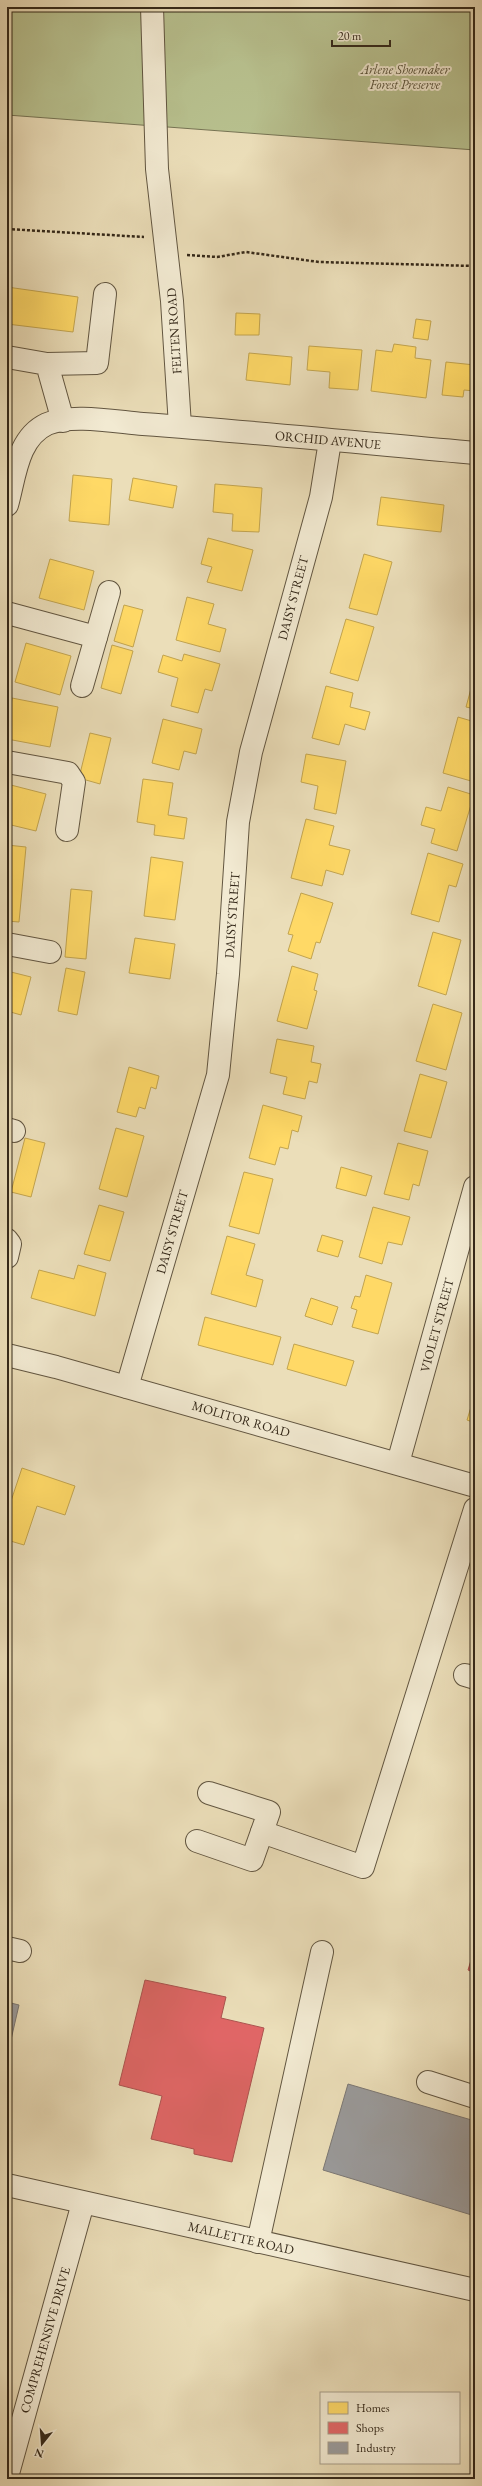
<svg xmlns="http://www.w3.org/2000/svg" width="482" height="2486" font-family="'EB Garamond',serif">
	<rect width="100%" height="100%" fill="#ebdeb9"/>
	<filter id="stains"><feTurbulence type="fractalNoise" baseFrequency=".005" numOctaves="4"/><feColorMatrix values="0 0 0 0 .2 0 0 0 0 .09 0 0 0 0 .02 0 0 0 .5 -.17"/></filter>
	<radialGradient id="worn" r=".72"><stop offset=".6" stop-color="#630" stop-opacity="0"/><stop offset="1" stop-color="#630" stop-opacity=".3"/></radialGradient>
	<!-- green -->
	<path fill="#b8c18f" stroke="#767454" d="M 7,7 L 475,7 L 475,150 L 7,115 Z"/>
	<!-- homes -->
	<g fill="#ffd966" stroke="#c2a44f">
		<path d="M 7,287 L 78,297 L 73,332 L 7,324 Z"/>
		<path d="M 236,313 L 260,314 L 259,335 L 235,335 Z"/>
		<path d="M 416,319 L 431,321 L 428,340 L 413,338 Z"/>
		<path d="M 394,344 L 416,347 L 415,358 L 431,360 L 426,398 L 371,391 L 376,350 L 392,352 Z"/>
		<path d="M 309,346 L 362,350 L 358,390 L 329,388 L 330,372 L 307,370 Z"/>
		<path d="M 249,353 L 292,357 L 290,385 L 246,380 Z"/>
		<path d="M 446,362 L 475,365 L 475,391 L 464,390 L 463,397 L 442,395 Z"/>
		<path d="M 73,475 L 112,479 L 109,525 L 69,521 Z"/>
		<path d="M 133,478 L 177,486 L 173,508 L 129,500 Z"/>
		<path d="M 215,484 L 262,488 L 259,532 L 232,531 L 233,514 L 213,512 Z"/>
		<path d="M 381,497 L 444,505 L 441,532 L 377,525 Z"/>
		<path d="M 208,538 L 253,550 L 242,591 L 207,582 L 212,567 L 201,564 Z"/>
		<path d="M 364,554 L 392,562 L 377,615 L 349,608 Z"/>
		<path d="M 50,559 L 94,571 L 84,610 L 39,598 Z"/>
		<path d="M 187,597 L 214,604 L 208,624 L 226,629 L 220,652 L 176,640 Z"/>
		<path d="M 124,605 L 143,610 L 133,647 L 114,641 Z"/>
		<path d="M 346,619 L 374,627 L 358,681 L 330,673 Z"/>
		<path d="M 26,643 L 71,656 L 60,695 L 15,682 Z"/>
		<path d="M 112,645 L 133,651 L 121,694 L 101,688 Z"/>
		<path d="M 184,654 L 220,664 L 212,691 L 205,689 L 198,713 L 171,706 L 178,678 L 158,672 L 163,655 L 182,661 Z"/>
		<path d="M 475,674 L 475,709 L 466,707 Z"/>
		<path d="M 326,686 L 353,693 L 350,707 L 370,712 L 365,730 L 345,724 L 339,745 L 312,738 Z"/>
		<path d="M 12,698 L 58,707 L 50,747 L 7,739 Z"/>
		<path d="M 458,717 L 475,722 L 475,766 L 471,781 L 443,773 Z"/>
		<path d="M 163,719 L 202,729 L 196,754 L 184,751 L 179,770 L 152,763 Z"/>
		<path d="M 90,733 L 111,738 L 100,784 L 79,778 Z"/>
		<path d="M 306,754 L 346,761 L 336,814 L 314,809 L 318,786 L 301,782 Z"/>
		<path d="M 143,779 L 173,783 L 168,815 L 187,818 L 184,839 L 154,835 L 155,825 L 137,822 Z"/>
		<path d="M 7,784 L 46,794 L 36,831 L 7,824 Z"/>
		<path d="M 448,787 L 474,795 L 457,851 L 431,843 L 435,829 L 421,825 L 426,807 L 441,811 Z"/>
		<path d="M 306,819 L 334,826 L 329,845 L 350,850 L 343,875 L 326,870 L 322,886 L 291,878 Z"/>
		<path d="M 7,845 L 26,847 L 19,922 L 7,921 Z"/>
		<path d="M 428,853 L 463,864 L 456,887 L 449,885 L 439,922 L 411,914 Z"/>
		<path d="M 151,857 L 183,862 L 175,920 L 144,916 Z"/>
		<path d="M 71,889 L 92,891 L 86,959 L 65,957 Z"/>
		<path d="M 301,893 L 333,903 L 320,943 L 316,942 L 311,959 L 288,951 L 293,935 L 288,934 Z"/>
		<path d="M 433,932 L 461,940 L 446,995 L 418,986 Z"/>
		<path d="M 135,938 L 175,944 L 170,979 L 129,973 Z"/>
		<path d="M 292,966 L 318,974 L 314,990 L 317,991 L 307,1029 L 277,1021 Z"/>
		<path d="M 66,968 L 85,972 L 77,1015 L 58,1011 Z"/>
		<path d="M 7,971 L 31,977 L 21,1015 L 7,1011 Z"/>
		<path d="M 433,1004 L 462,1013 L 446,1070 L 416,1061 Z"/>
		<path d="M 277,1039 L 314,1046 L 311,1062 L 321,1064 L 317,1083 L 309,1081 L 305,1099 L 283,1094 L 287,1077 L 270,1073 Z"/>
		<path d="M 129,1067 L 159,1076 L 156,1089 L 151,1087 L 145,1109 L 139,1107 L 136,1117 L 117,1112 Z"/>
		<path d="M 420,1074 L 447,1082 L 431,1138 L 404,1131 Z"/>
		<path d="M 263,1105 L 302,1116 L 298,1132 L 292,1130 L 288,1149 L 280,1147 L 275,1165 L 249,1158 Z"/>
		<path d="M 116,1128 L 144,1136 L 127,1197 L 99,1189 Z"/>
		<path d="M 25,1138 L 45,1143 L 31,1197 L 11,1192 Z"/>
		<path d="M 398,1143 L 428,1151 L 419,1186 L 413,1184 L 409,1200 L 384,1194 Z"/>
		<path d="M 341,1167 L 372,1176 L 366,1196 L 336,1188 Z"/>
		<path d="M 244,1172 L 273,1179 L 259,1234 L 229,1226 Z"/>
		<path d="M 99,1205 L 124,1212 L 110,1261 L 84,1254 Z"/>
		<path d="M 373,1207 L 410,1217 L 402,1245 L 388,1242 L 382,1264 L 359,1257 Z"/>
		<path d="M 322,1235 L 343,1241 L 338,1257 L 317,1251 Z"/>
		<path d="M 227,1236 L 255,1244 L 246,1275 L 263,1280 L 256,1307 L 211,1294 Z"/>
		<path d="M 78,1265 L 106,1273 L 95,1316 L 31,1298 L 39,1270 L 74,1279 Z"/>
		<path d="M 366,1275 L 392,1283 L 378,1334 L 352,1327 L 357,1310 L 351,1308 L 355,1296 L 360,1297 Z"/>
		<path d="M 311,1298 L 338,1307 L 332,1325 L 305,1316 Z"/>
		<path d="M 205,1317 L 281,1337 L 273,1365 L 198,1345 Z"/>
		<path d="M 294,1344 L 354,1361 L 346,1386 L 287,1369 Z"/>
		<path d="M 475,1394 L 475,1423 L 467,1420 Z"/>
		<path d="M 22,1468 L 75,1486 L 65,1515 L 37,1506 L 24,1545 L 7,1540 L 7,1513 Z"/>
		<path d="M 475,1647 L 475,1665 L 470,1664 Z"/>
	</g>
	<!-- shops -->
	<g fill="#e06666" stroke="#ac534f">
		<path d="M 475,1947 L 475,1973 L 468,1970 Z"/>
		<path d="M 145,1980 L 226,1997 L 221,2018 L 264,2028 L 232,2162 L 194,2154 L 194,2149 L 151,2139 L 162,2096 L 119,2085 Z"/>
	</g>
	<!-- industry -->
	<g fill="#999" stroke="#7b7773">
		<path d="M 7,2002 L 19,2005 L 7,2057 Z"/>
		<path d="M 348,2084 L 475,2121 L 475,2216 L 323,2170 Z"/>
	</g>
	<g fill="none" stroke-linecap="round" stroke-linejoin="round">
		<defs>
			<g id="minor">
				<path d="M 152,7 L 157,169 L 172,301 L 180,426"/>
				<path d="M 7,357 L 47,364 L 63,421"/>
				<path d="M 47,364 L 97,363 L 105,294"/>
				<path d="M 7,505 C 15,477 17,438 47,424 C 71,413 117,422 143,424 C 254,432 364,443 475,453"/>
				<path d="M 7,613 L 96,637"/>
				<path d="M 82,686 L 109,592"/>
				<path d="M 7,762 L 68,773 L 74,782 L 67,830"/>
				<path d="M 7,944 L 50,952"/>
				<path d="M 7,1129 L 14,1131"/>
				<path d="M 7,1240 L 10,1244 L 7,1257"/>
				<path d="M 7,1355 L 56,1367 L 475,1486"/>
				<path d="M 127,1387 L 218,1075 L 228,974 L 238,822 L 251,752 L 321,497 L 330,441"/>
				<path d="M 398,1463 L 475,1187"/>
				<path d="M 465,1675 L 475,1678"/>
				<path d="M 262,1832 L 363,1867 L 475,1509"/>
				<path d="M 197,1841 L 252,1860 L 269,1812 L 209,1793"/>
				<path d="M 7,1948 L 20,1951"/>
				<path d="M 428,2082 L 475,2097"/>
				<path d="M 7,2185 L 475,2290"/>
				<path d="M 258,2242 L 322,1952"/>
				<path d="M 7,2477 L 83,2203"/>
			</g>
		</defs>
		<!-- minor casing -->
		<use href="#minor" stroke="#625641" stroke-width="24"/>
		<!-- path -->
		<g stroke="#342819" stroke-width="2.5" stroke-dasharray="3 2" stroke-linecap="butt">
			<path d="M 7,229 L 144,237"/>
			<path d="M 187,255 L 217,257 L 246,252 L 319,262 L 475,266"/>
		</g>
		<!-- minor -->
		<use href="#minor" stroke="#f2ead2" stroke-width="22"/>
	</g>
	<g text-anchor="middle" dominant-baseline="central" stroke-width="4" stroke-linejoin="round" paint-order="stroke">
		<!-- park labels -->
		<g font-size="13" font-style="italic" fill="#554e36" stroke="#f2ead2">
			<text x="405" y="69">Arlene Shoemaker<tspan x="405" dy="15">Forest Preserve</tspan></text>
		</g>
		<!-- street labels -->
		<g font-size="13" fill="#342819" stroke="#f2ead2">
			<text transform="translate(174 331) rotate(-94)">FELTEN ROAD</text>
			<text transform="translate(328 440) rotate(5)">ORCHID AVENUE</text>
			<text transform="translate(293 598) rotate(-75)">DAISY STREET</text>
			<text transform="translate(232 915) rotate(-86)">DAISY STREET</text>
			<text transform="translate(172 1232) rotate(-74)">DAISY STREET</text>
			<text transform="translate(437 1325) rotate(-75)">VIOLET STREET</text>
			<text transform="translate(241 1419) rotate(16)">MOLITOR ROAD</text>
			<text transform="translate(241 2238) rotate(13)">MALLETTE ROAD</text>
			<text transform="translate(45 2340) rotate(-74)">COMPREHENSIVE DRIVE</text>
		</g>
	</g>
	<!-- margin -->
	<rect width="482" height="2486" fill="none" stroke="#ebdeb9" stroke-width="24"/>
	<rect x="8" y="8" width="466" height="2470" fill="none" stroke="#342819" stroke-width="2"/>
	<rect x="12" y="12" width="458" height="2462" fill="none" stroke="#342819"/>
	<!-- legend -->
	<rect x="320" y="2392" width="140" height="72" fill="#f2ead2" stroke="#a69c88"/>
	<rect x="328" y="2402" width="20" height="12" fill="#ffd966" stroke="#a69c88"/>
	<text x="356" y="2412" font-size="12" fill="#342819">Homes</text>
	<rect x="328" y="2422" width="20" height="12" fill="#e06666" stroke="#a69c88"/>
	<text x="356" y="2432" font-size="12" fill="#342819">Shops</text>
	<rect x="328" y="2442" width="20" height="12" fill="#999999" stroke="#a69c88"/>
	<text x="356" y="2452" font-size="12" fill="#342819">Industry</text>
	<!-- north arrow -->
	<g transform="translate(42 2444) rotate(197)" stroke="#f2ead2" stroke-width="3" paint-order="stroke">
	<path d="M0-3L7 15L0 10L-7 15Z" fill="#342819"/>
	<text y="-6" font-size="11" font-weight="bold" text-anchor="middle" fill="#342819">N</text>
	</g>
	<!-- scale -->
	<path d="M332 40v6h58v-6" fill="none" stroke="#342819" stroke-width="2"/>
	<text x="338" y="40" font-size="12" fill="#342819" stroke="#f2ead2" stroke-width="3" paint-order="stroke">20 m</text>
	<rect width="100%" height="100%" filter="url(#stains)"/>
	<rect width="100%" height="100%" fill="url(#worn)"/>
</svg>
